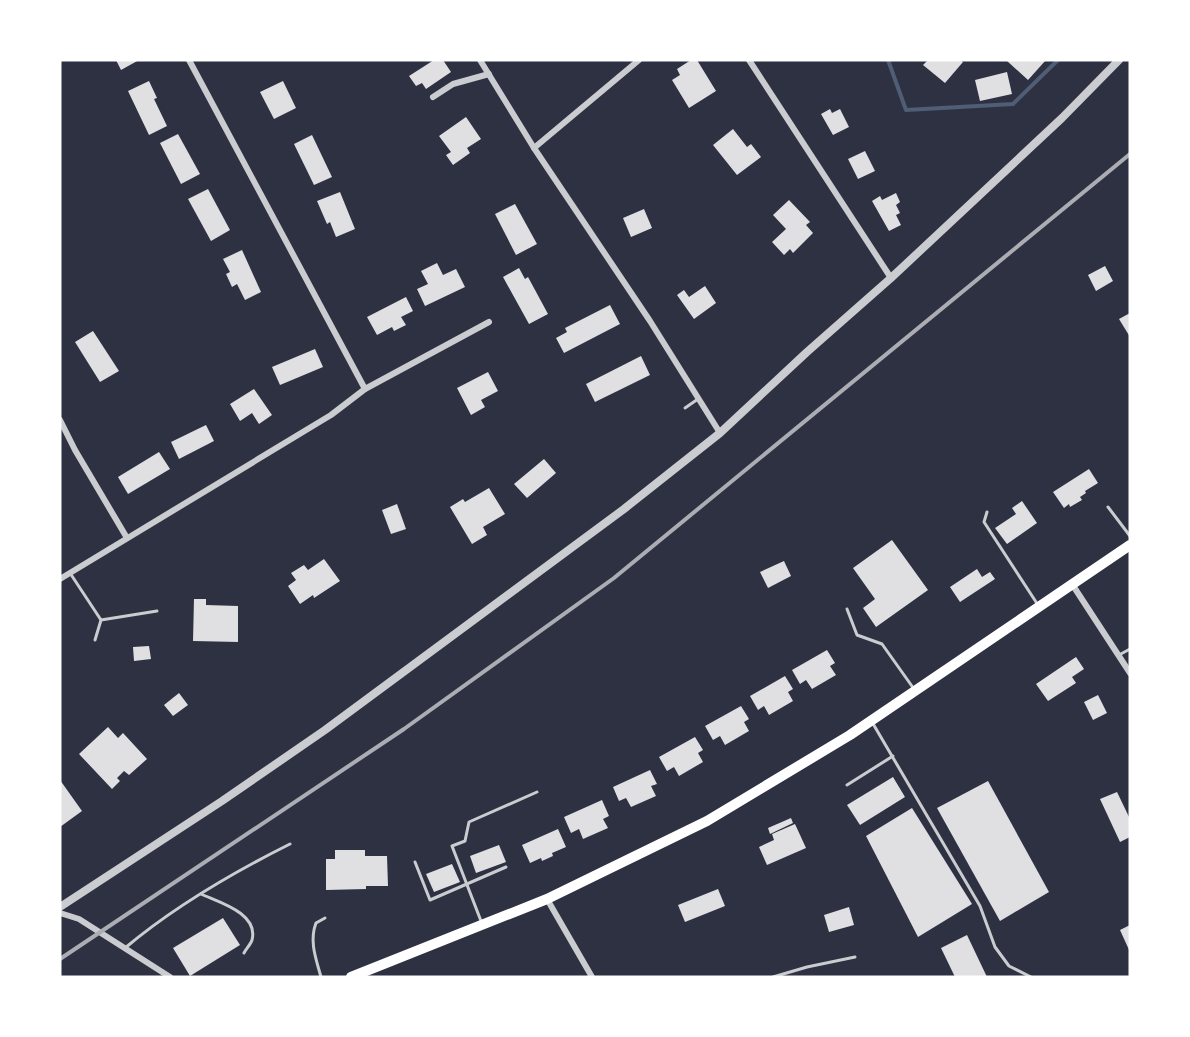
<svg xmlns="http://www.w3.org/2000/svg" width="1190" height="1037" font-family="Quicksand,sans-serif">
	<rect width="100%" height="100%" fill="#2d3142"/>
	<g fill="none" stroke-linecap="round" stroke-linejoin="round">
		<!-- stream -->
		<path stroke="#4f5d75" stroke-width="4" d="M 888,60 L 906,110 L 1013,104 L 1058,60"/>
	</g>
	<!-- building -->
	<g fill="#e0e0e3">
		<path d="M 116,60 L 139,60 L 121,70 Z"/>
		<path d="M 434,60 L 443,60 L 451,72 L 426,89 L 422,83 L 416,86 L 409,76 Z"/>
		<path d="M 691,60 L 697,60 L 716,91 L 689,108 L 672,80 L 680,75 L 677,69 Z"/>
		<path d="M 928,60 L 960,60 L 963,62 L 945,83 L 923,65 Z"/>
		<path d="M 1006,60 L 1046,60 L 1028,80 Z"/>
		<path d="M 1007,72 L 1012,94 L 980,101 L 975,80 Z"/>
		<path d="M 149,81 L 157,98 L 154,99 L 167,126 L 149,135 L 128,91 Z"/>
		<path d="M 283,81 L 296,108 L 274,119 L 260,92 Z"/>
		<path d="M 830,109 L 832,113 L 840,109 L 849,127 L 833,135 L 821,114 Z"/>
		<path d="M 466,117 L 481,139 L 467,148 L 470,153 L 453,165 L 446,155 L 451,152 L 439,136 Z"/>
		<path d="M 733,129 L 747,147 L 751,144 L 761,157 L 737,175 L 713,145 Z"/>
		<path d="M 178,134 L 200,174 L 181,184 L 160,143 Z"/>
		<path d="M 312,135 L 332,177 L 314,185 L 294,144 Z"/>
		<path d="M 865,151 L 875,171 L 858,179 L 848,159 Z"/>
		<path d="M 208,189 L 230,230 L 211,241 L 188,199 Z"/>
		<path d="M 340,192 L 355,229 L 336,237 L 330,222 L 327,224 L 317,201 Z"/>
		<path d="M 896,193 L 900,202 L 896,205 L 900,213 L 896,215 L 901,225 L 889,231 L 872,201 L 880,196 L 882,200 Z"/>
		<path d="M 789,200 L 810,222 L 806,225 L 813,233 L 793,253 L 790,249 L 784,255 L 772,242 L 786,229 L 773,215 Z"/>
		<path d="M 515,204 L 537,244 L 516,255 L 495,214 Z"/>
		<path d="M 644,209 L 652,228 L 631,237 L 623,218 Z"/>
		<path d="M 242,250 L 261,292 L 245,300 L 237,284 L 232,287 L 226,274 L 230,272 L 223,259 Z"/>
		<path d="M 437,263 L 443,275 L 456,269 L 465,287 L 425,306 L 417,289 L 428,284 L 421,271 Z"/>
		<path d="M 1105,266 L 1113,281 L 1096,291 L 1088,275 Z"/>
		<path d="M 519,268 L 525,279 L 528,277 L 548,314 L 529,324 L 503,277 Z"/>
		<path d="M 705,286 L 716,303 L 694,319 L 677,295 L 684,290 L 689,297 Z"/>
		<path d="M 406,297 L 413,311 L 401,317 L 406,325 L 394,331 L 392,327 L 377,335 L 367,317 Z"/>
		<path d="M 610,305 L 620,324 L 564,353 L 556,338 L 567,332 L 565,328 Z"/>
		<path d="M 1130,313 L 1130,337 L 1119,319 Z"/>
		<path d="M 93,331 L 119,371 L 100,382 L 75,342 Z"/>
		<path d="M 315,349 L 323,367 L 280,385 L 272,367 Z"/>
		<path d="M 641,356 L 650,375 L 595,402 L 586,384 Z"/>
		<path d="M 488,372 L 498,391 L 481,400 L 485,407 L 471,415 L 457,388 Z"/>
		<path d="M 254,389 L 272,415 L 259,424 L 252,413 L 240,421 L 230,404 Z"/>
		<path d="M 206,425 L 214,441 L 179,459 L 171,442 Z"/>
		<path d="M 159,452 L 170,469 L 128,494 L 118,477 Z"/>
		<path d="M 544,459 L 556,473 L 527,498 L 514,484 Z"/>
		<path d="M 1089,469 L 1098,483 L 1085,491 L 1086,493 L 1080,497 L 1082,500 L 1070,507 L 1069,504 L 1064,508 L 1053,492 Z"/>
		<path d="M 489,488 L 505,514 L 483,527 L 487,535 L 472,544 L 450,507 L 463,499 L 465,502 Z"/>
		<path d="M 1022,501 L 1037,523 L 1007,544 L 995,528 L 1016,514 L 1012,508 Z"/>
		<path d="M 397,504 L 406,529 L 391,534 L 382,510 Z"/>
		<path d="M 892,540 L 928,590 L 876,627 L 863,608 L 875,599 L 853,568 Z"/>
		<path d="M 324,559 L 340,581 L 314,598 L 313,595 L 300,604 L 288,586 L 296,580 L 291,573 L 304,565 L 308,570 Z"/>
		<path d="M 784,561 L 791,576 L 768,588 L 760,572 Z"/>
		<path d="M 977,569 L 982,577 L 990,572 L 995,579 L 960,602 L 950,587 Z"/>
		<path d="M 194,599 L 206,599 L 206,605 L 238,606 L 238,642 L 193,641 Z"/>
		<path d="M 149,646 L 151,659 L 134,661 L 133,647 Z"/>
		<path d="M 827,650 L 835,663 L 830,666 L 836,675 L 812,689 L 806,680 L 800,684 L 792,670 Z"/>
		<path d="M 1076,657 L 1084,669 L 1072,677 L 1076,683 L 1048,701 L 1036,684 Z"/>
		<path d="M 785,676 L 793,689 L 788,692 L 793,701 L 769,715 L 764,706 L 758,710 L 750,696 Z"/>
		<path d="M 179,693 L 188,705 L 173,716 L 164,705 Z"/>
		<path d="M 1098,695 L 1107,713 L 1093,720 L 1084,702 Z"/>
		<path d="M 741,706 L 749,719 L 744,722 L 749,731 L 725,745 L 720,736 L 713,740 L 705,726 Z"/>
		<path d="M 108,727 L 118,738 L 123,733 L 147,759 L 129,775 L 124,771 L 117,778 L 120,781 L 112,789 L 79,754 Z"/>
		<path d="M 695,737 L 703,750 L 698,753 L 703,762 L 679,776 L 674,767 L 667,771 L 659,757 Z"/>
		<path d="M 650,770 L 657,784 L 651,786 L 656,796 L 631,807 L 626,798 L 619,801 L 613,787 Z"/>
		<path d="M 893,777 L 905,797 L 860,825 L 847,805 Z"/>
		<path d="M 60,780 L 82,811 L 60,827 Z"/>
		<path d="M 988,781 L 1049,892 L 1000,921 L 937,808 Z"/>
		<path d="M 1117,792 L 1130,819 L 1130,837 L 1120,842 L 1100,799 Z"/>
		<path d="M 602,800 L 609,816 L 603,819 L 608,828 L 583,839 L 579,829 L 571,833 L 564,817 Z"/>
		<path d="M 912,808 L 972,904 L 918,937 L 866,836 Z"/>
		<path d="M 791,818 L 793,823 L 770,834 L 768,828 Z"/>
		<path d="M 795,824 L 806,848 L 767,865 L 759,847 L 774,840 L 772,834 Z"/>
		<path d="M 558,829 L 566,847 L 552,853 L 553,856 L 542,861 L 541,858 L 530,863 L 522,845 Z"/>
		<path d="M 499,845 L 506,862 L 476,873 L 470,856 Z"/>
		<path d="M 335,850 L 365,850 L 365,856 L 387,856 L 388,886 L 366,886 L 366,889 L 326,890 L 326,859 L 335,859 Z"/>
		<path d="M 452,864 L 460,882 L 434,892 L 426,874 Z"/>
		<path d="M 718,889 L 725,906 L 685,922 L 678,905 Z"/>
		<path d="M 849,907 L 854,925 L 829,932 L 824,915 Z"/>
		<path d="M 223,918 L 240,945 L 190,976 L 173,948 Z"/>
		<path d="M 1130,925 L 1130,952 L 1120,930 Z"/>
		<path d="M 967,935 L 987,977 L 955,977 L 941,948 Z"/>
	</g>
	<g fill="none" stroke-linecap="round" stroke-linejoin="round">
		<!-- service -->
		<g stroke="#caccd0" stroke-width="3">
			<path d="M 685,408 L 698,399"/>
			<path d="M 1108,507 L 1130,536"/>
			<path d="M 987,512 L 984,522 L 1038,605"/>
			<path d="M 70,573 L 101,620 L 157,611"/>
			<path d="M 847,609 L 857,635 L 882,644 L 914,689"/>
			<path d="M 95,640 L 101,620"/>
			<path d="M 1119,655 L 1130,649"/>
			<path d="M 872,722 L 980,906 L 995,947 L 1009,966 L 1031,977"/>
			<path d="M 847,785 L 893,756"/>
			<path d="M 415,862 L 430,900 L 506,867"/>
			<path d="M 201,894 C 218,902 259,913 252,940 C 251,944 246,949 244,953"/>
			<path d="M 481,921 L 452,846 L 465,841 L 469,822 L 537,792"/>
			<path d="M 125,948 C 175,906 232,873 290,844"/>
			<path d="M 321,977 C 316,959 309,941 316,923 L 325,918"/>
			<path d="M 773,977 L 807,967 L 855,957"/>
		</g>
		<!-- minor -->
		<g stroke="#caccd0" stroke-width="6">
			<path d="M 189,60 L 365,389"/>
			<path d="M 480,60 L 534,148 L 650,321 L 720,433"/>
			<path d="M 749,60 L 891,278"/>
			<path d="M 433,97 L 453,84 L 489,74"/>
			<path d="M 534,148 L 639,60"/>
			<path d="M 60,420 L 75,450 L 127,538"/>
			<path d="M 60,579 L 331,415 L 365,389 L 489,322"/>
			<path d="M 1072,584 L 1130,673"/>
			<path d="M 547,899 L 592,977"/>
			<path d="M 60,913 L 79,919 L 170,977"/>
		</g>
		<!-- tertiary -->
		<path stroke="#caccd0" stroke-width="8" d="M 60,907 L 222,801 L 325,730 L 624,509 L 720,433 L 807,352 L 891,278 L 1062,118 L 1119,60"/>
		<!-- primary -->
		<path stroke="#fff" stroke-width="10" d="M 351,977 L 547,899 L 707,821 L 850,735 L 1130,545"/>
		<!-- rail -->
		<path stroke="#abadb3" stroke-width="4" d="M 60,959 L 404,729 L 614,578 L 1130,154"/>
	</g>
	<!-- border -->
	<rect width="1190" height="1037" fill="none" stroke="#ffffff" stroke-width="123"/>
</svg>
